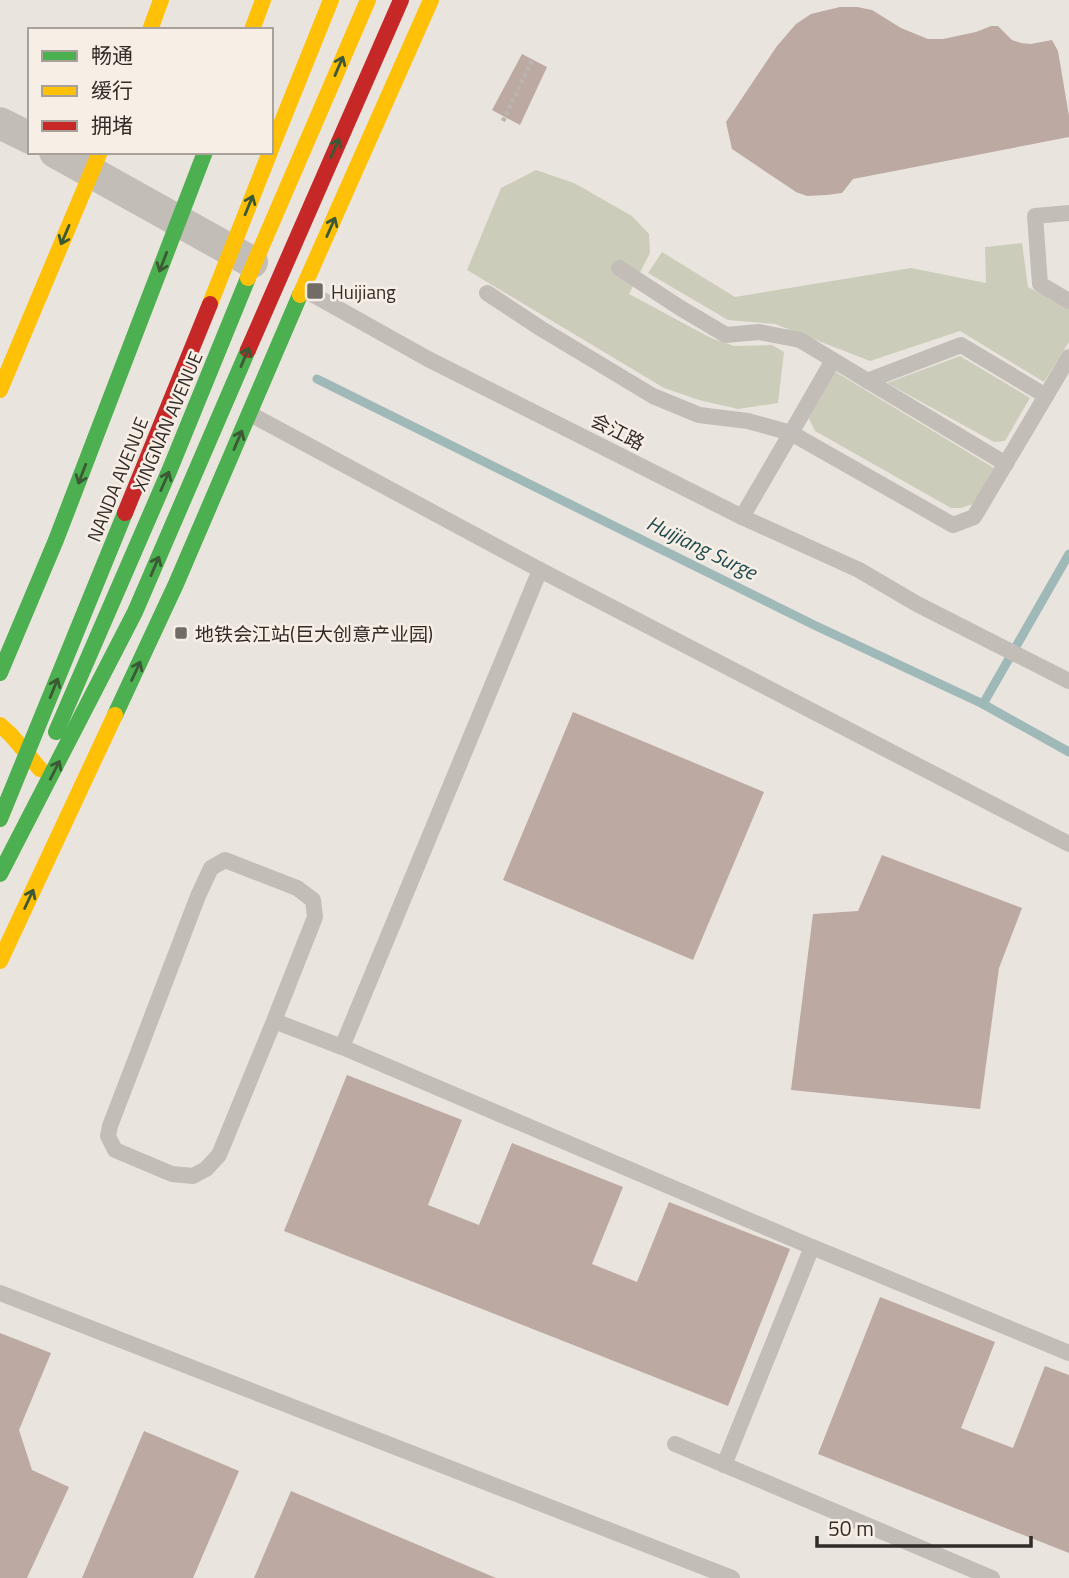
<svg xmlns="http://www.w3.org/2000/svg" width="1069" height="1578" font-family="'Titillium Web','Noto Sans SC',sans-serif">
	<rect width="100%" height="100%" fill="#eae4de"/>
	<!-- green -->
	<g fill="#cbcdba">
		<path d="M 536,170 L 574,183 L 632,216 L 649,234 L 650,253 L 629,294 L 711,338 L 734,346 L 772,345 L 784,352 L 778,403 L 738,409 L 699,400 L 664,388 L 467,270 L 501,188 Z"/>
		<path d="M 1022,243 L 1028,287 L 1069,309 L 1069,342 L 1044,382 L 960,331 L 870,361 L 775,324 L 728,320 L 648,273 L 662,252 L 735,297 L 911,268 L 986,283 L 985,247 Z"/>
		<path d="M 960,356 L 1030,398 L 1005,441 L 994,442 L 887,383 Z"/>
		<path d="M 834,371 L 994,468 L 973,504 L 961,508 L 951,508 L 815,431 L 807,415 Z"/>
	</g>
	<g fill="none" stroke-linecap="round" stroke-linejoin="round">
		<!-- stream -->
		<g stroke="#9eb9b8" stroke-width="9">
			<path d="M 317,379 L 814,625 L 983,704 L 1069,752"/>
			<path d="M 983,704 L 1069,554"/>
		</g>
	</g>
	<!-- building -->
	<g fill="#bca9a2">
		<path d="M 840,7 L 857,7 L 872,10 L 901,28 L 928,39 L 943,39 L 976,32 L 991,26 L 998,26 L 1012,40 L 1021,43 L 1031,44 L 1052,40 L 1058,51 L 1069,116 L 1069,137 L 853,179 L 842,193 L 827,195 L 807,196 L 796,192 L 732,149 L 726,122 L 777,46 L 796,24 L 811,14 Z"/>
		<path d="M 522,54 L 547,67 L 520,125 L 492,110 Z"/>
		<path d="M 573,712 L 764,792 L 693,960 L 503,880 Z"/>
		<path d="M 882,855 L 1022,908 L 999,968 L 980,1109 L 791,1090 L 813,914 L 858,911 Z"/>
		<path d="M 347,1075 L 462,1120 L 428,1205 L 479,1225 L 512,1143 L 623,1187 L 592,1264 L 637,1282 L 669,1202 L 790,1249 L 728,1406 L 284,1231 Z"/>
		<path d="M 880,1297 L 995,1342 L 961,1428 L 1013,1448 L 1045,1366 L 1069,1375 L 1069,1553 L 818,1454 Z"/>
		<path d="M 0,1333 L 51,1353 L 19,1430 L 32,1470 L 69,1487 L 27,1578 L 0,1578 Z"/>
		<path d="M 144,1431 L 239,1471 L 193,1578 L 82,1578 Z"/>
		<path d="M 291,1491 L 496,1578 L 254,1578 Z"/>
	</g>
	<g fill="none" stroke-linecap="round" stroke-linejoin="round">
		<!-- path -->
		<path stroke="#bbb5b1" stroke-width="4.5" stroke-dasharray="3.5 3.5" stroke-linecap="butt" d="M 503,121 L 532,60"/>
		<!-- lane -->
		<g stroke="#c3bdb8" stroke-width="16">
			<path d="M 1069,213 L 1035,216 L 1040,284 L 1069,301"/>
			<path d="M 619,268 L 682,309 L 726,335 L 759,332 L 800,340 L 833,360"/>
			<path d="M 303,289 L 428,359 L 742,517 L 859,570 L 917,604 L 1069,681"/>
			<path d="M 487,293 L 540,328 L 653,396 L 699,415 L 748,421 L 791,433 L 833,360 L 1006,464"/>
			<path d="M 867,381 L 961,345 L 1046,396"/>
			<path d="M 250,414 L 540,570 L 1069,844"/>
			<path d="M 742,517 L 791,433 L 953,525 L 974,517 L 1069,357"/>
			<path d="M 540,570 L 342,1047 L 812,1247 L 724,1465"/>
			<path d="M 274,1021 L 219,1155 L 206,1169 L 193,1176 L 172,1174 L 115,1150 L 108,1136 L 110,1126 L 198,896 L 211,868 L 225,860 L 297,888 L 313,900 L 315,917 L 274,1021 L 342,1047"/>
			<path d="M 812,1247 L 1069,1353"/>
			<path d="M 0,1293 L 732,1578"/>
			<path d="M 675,1444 L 992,1578"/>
		</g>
		<!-- street -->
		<g stroke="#c3bdb8" stroke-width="32">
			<path d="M 0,123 L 30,138"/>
			<path d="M 55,152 L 252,262"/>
		</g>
		<!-- fast -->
		<g stroke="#4caf50" stroke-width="16">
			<path d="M 115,715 L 176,584 L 300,295"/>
			<path d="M 56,732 L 170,469 L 248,278"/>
		</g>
		<!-- slow -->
		<g stroke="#ffc107" stroke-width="16">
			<path d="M 150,30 L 161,0"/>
			<path d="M 252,30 L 263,0"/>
			<path d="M 271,149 L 331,0"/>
			<path d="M 248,278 L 368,0"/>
			<path d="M 300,295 L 431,0"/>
			<path d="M 0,390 L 100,152"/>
			<path d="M 0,725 L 11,735 L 40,769"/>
			<path d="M 0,961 L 115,715"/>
		</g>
		<!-- fast-bridge -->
		<g stroke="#4caf50" stroke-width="16">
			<path d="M 0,673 L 56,540 L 205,152"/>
			<path d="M 0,819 L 125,513"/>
			<path d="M 0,874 L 135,612 L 248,350"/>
		</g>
		<!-- slow-bridge -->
		<path stroke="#ffc107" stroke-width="16" d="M 210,304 L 270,152"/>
		<!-- jam-bridge -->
		<g stroke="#c62828" stroke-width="16">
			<path d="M 248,350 L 401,0"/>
			<path d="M 125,513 L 210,304"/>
		</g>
	</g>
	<!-- one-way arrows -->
	<defs><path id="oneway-shaft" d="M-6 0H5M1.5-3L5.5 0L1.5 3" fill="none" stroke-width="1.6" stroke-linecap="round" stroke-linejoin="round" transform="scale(1.75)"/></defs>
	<g stroke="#3b5935">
		<use href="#oneway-shaft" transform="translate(339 66) rotate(-67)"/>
		<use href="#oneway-shaft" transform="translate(335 148) rotate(-66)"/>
		<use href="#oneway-shaft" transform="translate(249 205) rotate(-68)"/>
		<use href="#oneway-shaft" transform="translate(331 227) rotate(-66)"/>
		<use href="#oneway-shaft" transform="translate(65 235) rotate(113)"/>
		<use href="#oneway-shaft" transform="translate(163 262) rotate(111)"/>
		<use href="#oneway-shaft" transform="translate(245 357) rotate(-67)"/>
		<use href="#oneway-shaft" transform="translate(238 440) rotate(-67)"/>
		<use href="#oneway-shaft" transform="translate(82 474) rotate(111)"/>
		<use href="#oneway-shaft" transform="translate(165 481) rotate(-66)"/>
		<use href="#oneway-shaft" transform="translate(155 566) rotate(-67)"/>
		<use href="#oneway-shaft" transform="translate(136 671) rotate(-65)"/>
		<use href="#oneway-shaft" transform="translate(54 688) rotate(-68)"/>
		<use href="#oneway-shaft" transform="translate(55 770) rotate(-63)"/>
		<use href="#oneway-shaft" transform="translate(29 899) rotate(-65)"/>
	</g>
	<!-- markers -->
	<g fill="#726c67" stroke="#f7efe6" stroke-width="2.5">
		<rect x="306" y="282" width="18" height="18" rx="3.5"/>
		<rect x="174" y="626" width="14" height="14" rx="3.5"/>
	</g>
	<g text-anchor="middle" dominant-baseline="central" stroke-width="5" stroke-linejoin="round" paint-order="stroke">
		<!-- poi labels -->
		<g font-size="19" fill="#322b27" stroke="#f7efe6" text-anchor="start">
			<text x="331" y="291">Huijiang</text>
			<text x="195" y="633">地铁会江站(巨大创意产业园)</text>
		</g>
		<!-- street labels -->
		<g font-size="19" fill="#322b27" stroke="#f7efe6">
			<text transform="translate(167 421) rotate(-67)">XINGNAN AVENUE</text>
			<text transform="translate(618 431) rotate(27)">会江路</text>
			<text transform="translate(117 479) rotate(-68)">NANDA AVENUE</text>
		</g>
		<!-- water labels -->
		<g font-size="21" font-style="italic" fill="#224c4f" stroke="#f7efe6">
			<text transform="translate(702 547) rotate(26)">Huijiang Surge</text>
		</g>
	</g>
	<!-- legend -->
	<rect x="28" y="28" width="245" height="126" fill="#f7efe6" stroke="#a8a19a" stroke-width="2"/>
	<rect x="42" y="51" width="35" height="10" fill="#4caf50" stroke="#a8a19a" stroke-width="2"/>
	<text x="91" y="63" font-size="21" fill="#322b27">畅通</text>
	<rect x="42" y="86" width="35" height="10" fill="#ffc107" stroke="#a8a19a" stroke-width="2"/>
	<text x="91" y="98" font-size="21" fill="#322b27">缓行</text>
	<rect x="42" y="121" width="35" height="10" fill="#c62828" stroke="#a8a19a" stroke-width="2"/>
	<text x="91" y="133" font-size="21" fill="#322b27">拥堵</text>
	<!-- scale -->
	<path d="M817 1536v10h214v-10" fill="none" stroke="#322b27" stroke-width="3.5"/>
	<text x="828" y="1536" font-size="21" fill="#322b27" stroke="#f7efe6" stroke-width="5" paint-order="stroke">50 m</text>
</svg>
